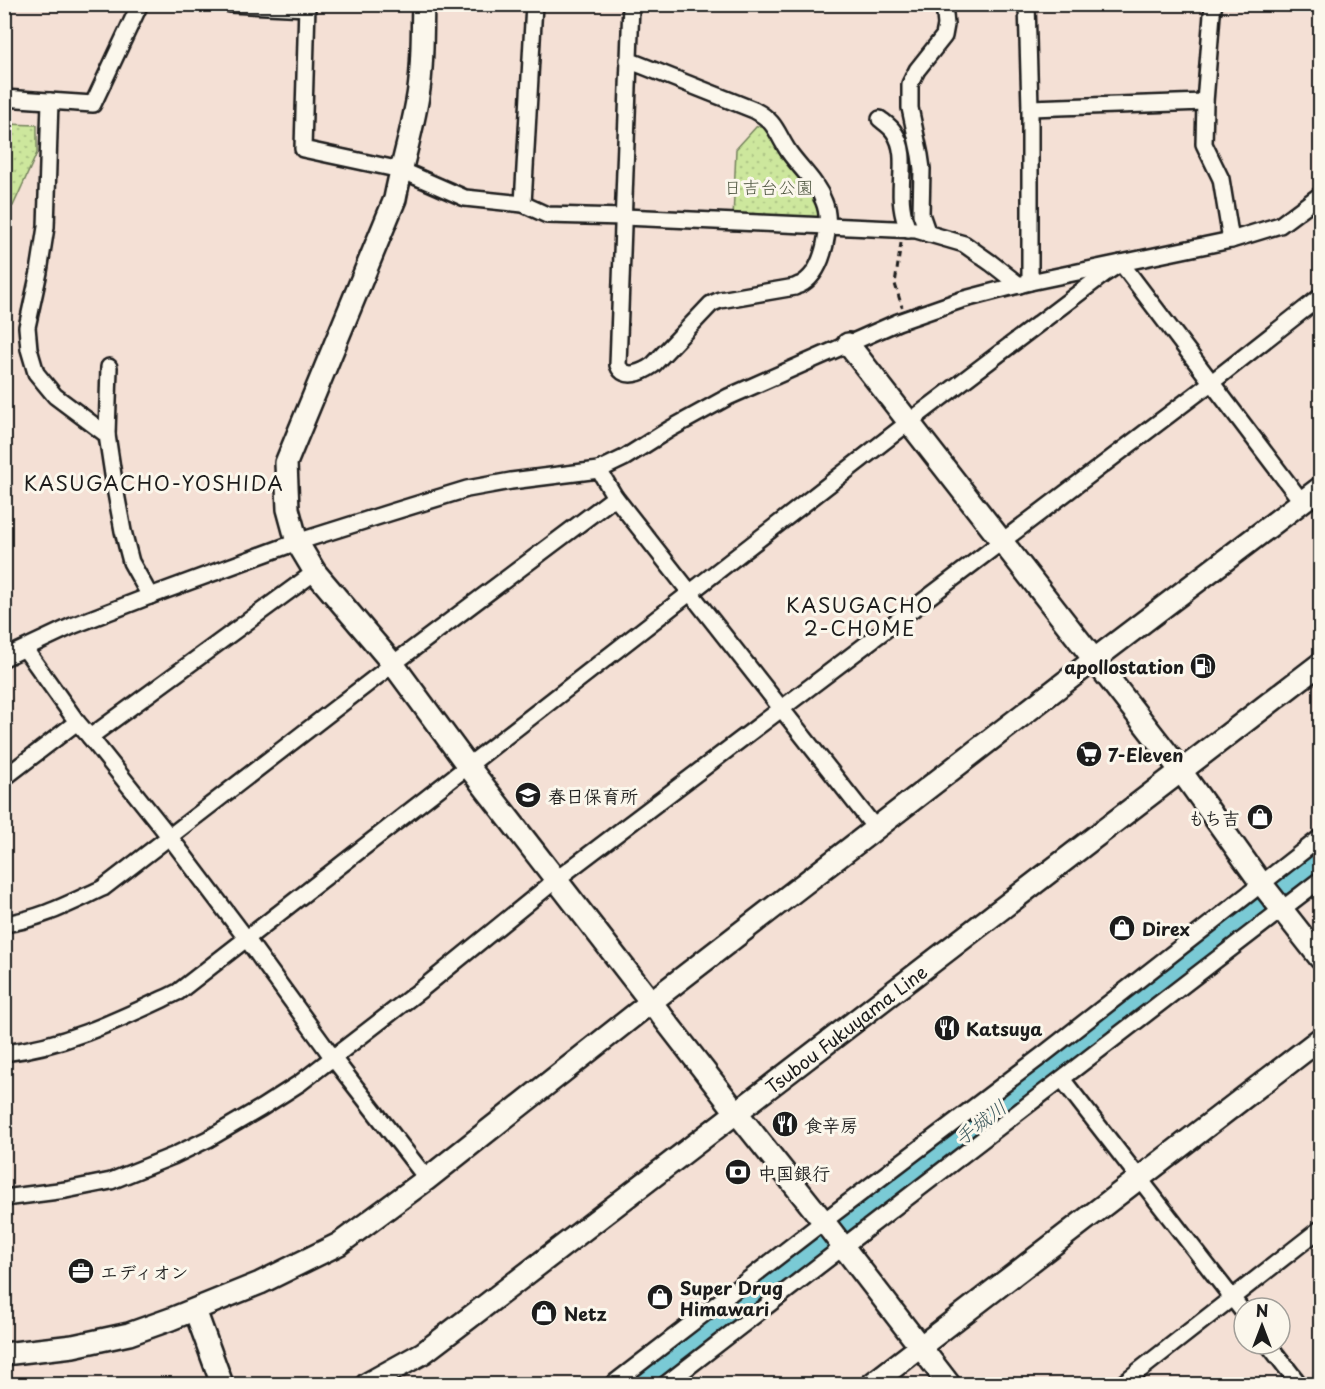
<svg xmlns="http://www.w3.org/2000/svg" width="1325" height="1389" font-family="'Playpen Sans','Klee One',sans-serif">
	<defs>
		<pattern id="park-dots" width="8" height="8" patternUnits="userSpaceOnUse" patternTransform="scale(1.5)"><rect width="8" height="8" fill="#cde79d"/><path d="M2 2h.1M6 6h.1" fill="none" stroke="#afc687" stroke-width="1.8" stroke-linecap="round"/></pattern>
	</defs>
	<rect width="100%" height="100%" fill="#f4e0d5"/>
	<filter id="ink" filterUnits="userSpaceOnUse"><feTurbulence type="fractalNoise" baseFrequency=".0167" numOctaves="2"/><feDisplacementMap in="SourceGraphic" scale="12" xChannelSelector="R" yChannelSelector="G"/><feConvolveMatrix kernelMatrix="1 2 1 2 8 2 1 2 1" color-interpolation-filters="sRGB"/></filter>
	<g filter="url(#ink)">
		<!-- park -->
		<g fill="url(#park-dots)" stroke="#74825c" stroke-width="1.5">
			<path d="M 5,124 L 37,125 L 37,153 L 13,206 L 5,206 Z"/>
			<path d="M 757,126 L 772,126 L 809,179 L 825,224 L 733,219 L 736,149 Z"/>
		</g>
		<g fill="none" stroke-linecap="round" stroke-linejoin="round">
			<!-- river -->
			<path stroke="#7acad5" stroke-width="27" d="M 640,1384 L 1320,860"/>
			<defs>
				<g id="street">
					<path d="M 230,4 L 307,8"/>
					<path d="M 307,4 L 303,149 L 401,170 L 465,198 L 523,204 L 547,215 L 624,217 L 916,230 L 964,244 L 991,263 L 1019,285"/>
					<path d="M 1027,4 L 1030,108 L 1030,282"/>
					<path d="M 1214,4 L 1212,14 L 1205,102 L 1204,144 L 1221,179 L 1231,240"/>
					<path d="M 628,60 L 754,110 C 777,122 776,133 789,152 C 801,169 817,182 824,202 C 833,223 824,270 803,283 C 802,284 796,286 795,287 L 720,300 L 711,304 L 653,365 C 643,372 624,381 618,365 L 631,4"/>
					<path d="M 4,98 L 93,104 L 140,4"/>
					<path d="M 50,101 L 46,227 L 39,272 L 27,327 L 29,349 L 36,373 L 55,396 L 107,435"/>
					<path d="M 1030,108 L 1205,102"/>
					<path d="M 880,119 C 885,123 891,127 894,132 C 909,153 898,183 902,207 C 903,215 905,222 908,230"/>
					<path d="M 523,204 L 534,4"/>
					<path d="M 928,234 L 921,214 L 922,169 L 920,155 L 910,108 L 910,84 L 917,70 L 944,36 L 946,25 L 944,4"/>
					<path d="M 109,367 L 107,435 L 115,488 L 123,531 L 131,562 L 150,596"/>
					<path d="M 25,649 L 77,722 L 90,737 L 169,836 L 246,938 L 333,1058 L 427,1179"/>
					<path d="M 4,658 L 72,626 L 150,596 L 297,542 L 392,512 L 467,489 L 511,481 L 599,470"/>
					<path d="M 90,737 L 315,572"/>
					<path d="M 4,778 L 77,722"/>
					<path d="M 876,829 L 615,497 L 599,470 L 624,458 L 670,429 L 728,397 L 898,322 L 961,300 L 1030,282 L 1121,263 L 1302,502"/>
					<path d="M 4,924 C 41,919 70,903 103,888 L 393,664 L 615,497"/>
					<path d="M 4,1053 C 67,1046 122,1018 178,992 L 909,422 L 1104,274 L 1121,263 L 1231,240 L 1280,225 L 1320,195"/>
					<path d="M 1062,1079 L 1244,1313"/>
					<path d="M 4,1198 L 66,1190 L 111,1181 L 173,1156 L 208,1139 L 261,1108 L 300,1083 L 423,988 L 557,879 L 1212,382 L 1320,297"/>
					<path d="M 1268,1344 L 1299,1384"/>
					<path d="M 613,1384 L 824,1221 L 1044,1054 L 1320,838"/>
					<path d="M 666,1384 L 843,1247 L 1320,880"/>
					<path d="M 1122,1384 L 1320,1229"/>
				</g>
				<g id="secondary">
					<path d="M 423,4 C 422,32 423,61 419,89 C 414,126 402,162 395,199 L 286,463 L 288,509 L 297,542 L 315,572 L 393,664 L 468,766 L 737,1113 L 828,1227 L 949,1384"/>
					<path d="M 848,344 L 1181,771 L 1261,883 L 1320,958"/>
					<path d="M 195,1310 L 222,1384"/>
					<path d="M 4,1354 L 73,1346 L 129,1334 L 171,1319 L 260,1283 L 339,1244 L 427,1179 L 651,1002 L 1095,659 L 1320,488"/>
					<path id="s1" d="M 367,1384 L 423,1353 L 469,1318 L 1320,664"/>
					<path d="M 872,1384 L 1320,1039"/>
				</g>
			</defs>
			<!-- street casing -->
			<use href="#street" stroke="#1c1c1c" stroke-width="20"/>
			<!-- secondary casing -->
			<use href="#secondary" stroke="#1c1c1c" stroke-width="26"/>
			<!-- path -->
			<path stroke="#1c1c1c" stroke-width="3" stroke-dasharray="6 4.5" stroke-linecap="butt" d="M 901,243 L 895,284 L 902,307"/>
			<!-- street -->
			<use href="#street" stroke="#fbf7ec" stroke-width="15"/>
			<!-- secondary -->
			<use href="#secondary" stroke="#fbf7ec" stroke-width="21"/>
		</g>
	</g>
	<!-- icons -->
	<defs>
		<symbol id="fuel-disc" viewBox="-11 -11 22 22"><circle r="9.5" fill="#1c1c1c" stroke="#fbf7ec"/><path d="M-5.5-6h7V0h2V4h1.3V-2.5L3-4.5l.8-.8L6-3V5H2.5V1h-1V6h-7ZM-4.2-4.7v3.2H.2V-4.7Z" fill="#fff"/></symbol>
		<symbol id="supermarket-disc" viewBox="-11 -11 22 22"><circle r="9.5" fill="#1c1c1c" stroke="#fbf7ec"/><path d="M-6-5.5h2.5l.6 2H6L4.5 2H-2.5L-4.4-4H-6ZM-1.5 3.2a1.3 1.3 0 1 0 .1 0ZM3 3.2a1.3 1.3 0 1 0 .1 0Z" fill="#fff"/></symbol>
		<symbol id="school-disc" viewBox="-11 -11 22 22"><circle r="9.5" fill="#1c1c1c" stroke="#fbf7ec"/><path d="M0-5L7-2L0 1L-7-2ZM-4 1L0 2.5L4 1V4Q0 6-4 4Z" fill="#fff"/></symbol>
		<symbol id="shop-disc" viewBox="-11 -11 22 22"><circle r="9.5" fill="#1c1c1c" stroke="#fbf7ec"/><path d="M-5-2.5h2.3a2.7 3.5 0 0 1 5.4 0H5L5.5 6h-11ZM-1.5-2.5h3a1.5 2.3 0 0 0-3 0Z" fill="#fff"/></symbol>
		<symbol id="restaurant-disc" viewBox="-11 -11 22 22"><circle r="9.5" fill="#1c1c1c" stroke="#fbf7ec"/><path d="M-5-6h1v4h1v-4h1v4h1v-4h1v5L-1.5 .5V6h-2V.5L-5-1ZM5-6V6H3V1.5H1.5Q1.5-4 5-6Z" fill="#fff"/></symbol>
		<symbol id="bank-disc" viewBox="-11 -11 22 22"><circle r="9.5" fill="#1c1c1c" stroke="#fbf7ec"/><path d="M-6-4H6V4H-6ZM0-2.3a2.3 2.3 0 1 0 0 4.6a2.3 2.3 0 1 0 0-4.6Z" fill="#fff"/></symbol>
		<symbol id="office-disc" viewBox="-11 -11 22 22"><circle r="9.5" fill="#1c1c1c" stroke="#fbf7ec"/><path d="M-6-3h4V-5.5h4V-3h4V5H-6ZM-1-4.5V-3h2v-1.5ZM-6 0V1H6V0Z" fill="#fff"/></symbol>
	</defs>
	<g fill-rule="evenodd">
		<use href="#fuel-disc" x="1188" y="651" width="30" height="30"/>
		<use href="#supermarket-disc" x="1074" y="739" width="30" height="30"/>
		<use href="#school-disc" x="513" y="780" width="30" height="30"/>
		<use href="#shop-disc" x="1245" y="802" width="30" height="30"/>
		<use href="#shop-disc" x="1107" y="913" width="30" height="30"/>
		<use href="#restaurant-disc" x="932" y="1013" width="30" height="30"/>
		<use href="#restaurant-disc" x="770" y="1109" width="30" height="30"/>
		<use href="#bank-disc" x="723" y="1157" width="30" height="30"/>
		<use href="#office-disc" x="66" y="1256" width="30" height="30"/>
		<use href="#shop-disc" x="645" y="1282" width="30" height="30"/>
		<use href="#shop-disc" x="529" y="1298" width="30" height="30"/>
	</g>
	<g text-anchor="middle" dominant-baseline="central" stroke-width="6" stroke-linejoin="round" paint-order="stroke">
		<!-- park labels -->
		<g font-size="18" fill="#515943" stroke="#fbf7ec">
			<text x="769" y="186">日吉台公園</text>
		</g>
		<!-- poi labels -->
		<g font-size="18" font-weight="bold" fill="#1c1c1c" stroke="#fbf7ec" text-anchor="start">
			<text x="1184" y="666" text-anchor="end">apollostation</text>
			<text x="1108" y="754">7-Eleven</text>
			<text x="548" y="795">春日保育所</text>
			<text x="1240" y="817" text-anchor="end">もち吉</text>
			<text x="1142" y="928">Direx</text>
			<text x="966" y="1028">Katsuya</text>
			<text x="804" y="1124">食辛房</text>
			<text x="758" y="1172">中国銀行</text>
			<text x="100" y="1271">エディオン</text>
			<text x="680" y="1287">Super Drug<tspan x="680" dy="21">Himawari</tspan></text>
			<text x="564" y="1313">Netz</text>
		</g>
		<!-- street labels -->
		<g font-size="18" fill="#1c1c1c" stroke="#fbf7ec">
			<text stroke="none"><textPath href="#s1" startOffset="597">Tsubou Fukuyama Line</textPath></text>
		</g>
		<!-- neighbourhood labels -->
		<g font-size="20" letter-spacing="1.5" fill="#1c1c1c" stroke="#fbf7ec">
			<text x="154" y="483">KASUGACHO-YOSHIDA</text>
			<text x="860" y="605">KASUGACHO<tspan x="860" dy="23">2-CHOME</tspan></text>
		</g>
		<!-- water labels -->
		<g font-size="20" font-style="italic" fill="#3d595d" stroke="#fbf7ec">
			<text transform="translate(980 1122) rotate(-38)">手城川</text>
		</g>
	</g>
	<!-- margin -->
	<rect width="1325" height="1389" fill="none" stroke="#fbf7ec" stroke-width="24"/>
	<rect x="12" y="12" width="1301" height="1365" fill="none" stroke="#1c1c1c" stroke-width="2" filter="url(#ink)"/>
	<!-- north arrow -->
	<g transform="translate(1262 1326)"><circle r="28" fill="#fbf7ec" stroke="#a29f99" stroke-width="1.5"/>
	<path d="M0-4.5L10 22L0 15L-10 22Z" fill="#1c1c1c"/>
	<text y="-9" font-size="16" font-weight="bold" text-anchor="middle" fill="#1c1c1c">N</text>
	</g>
</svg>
